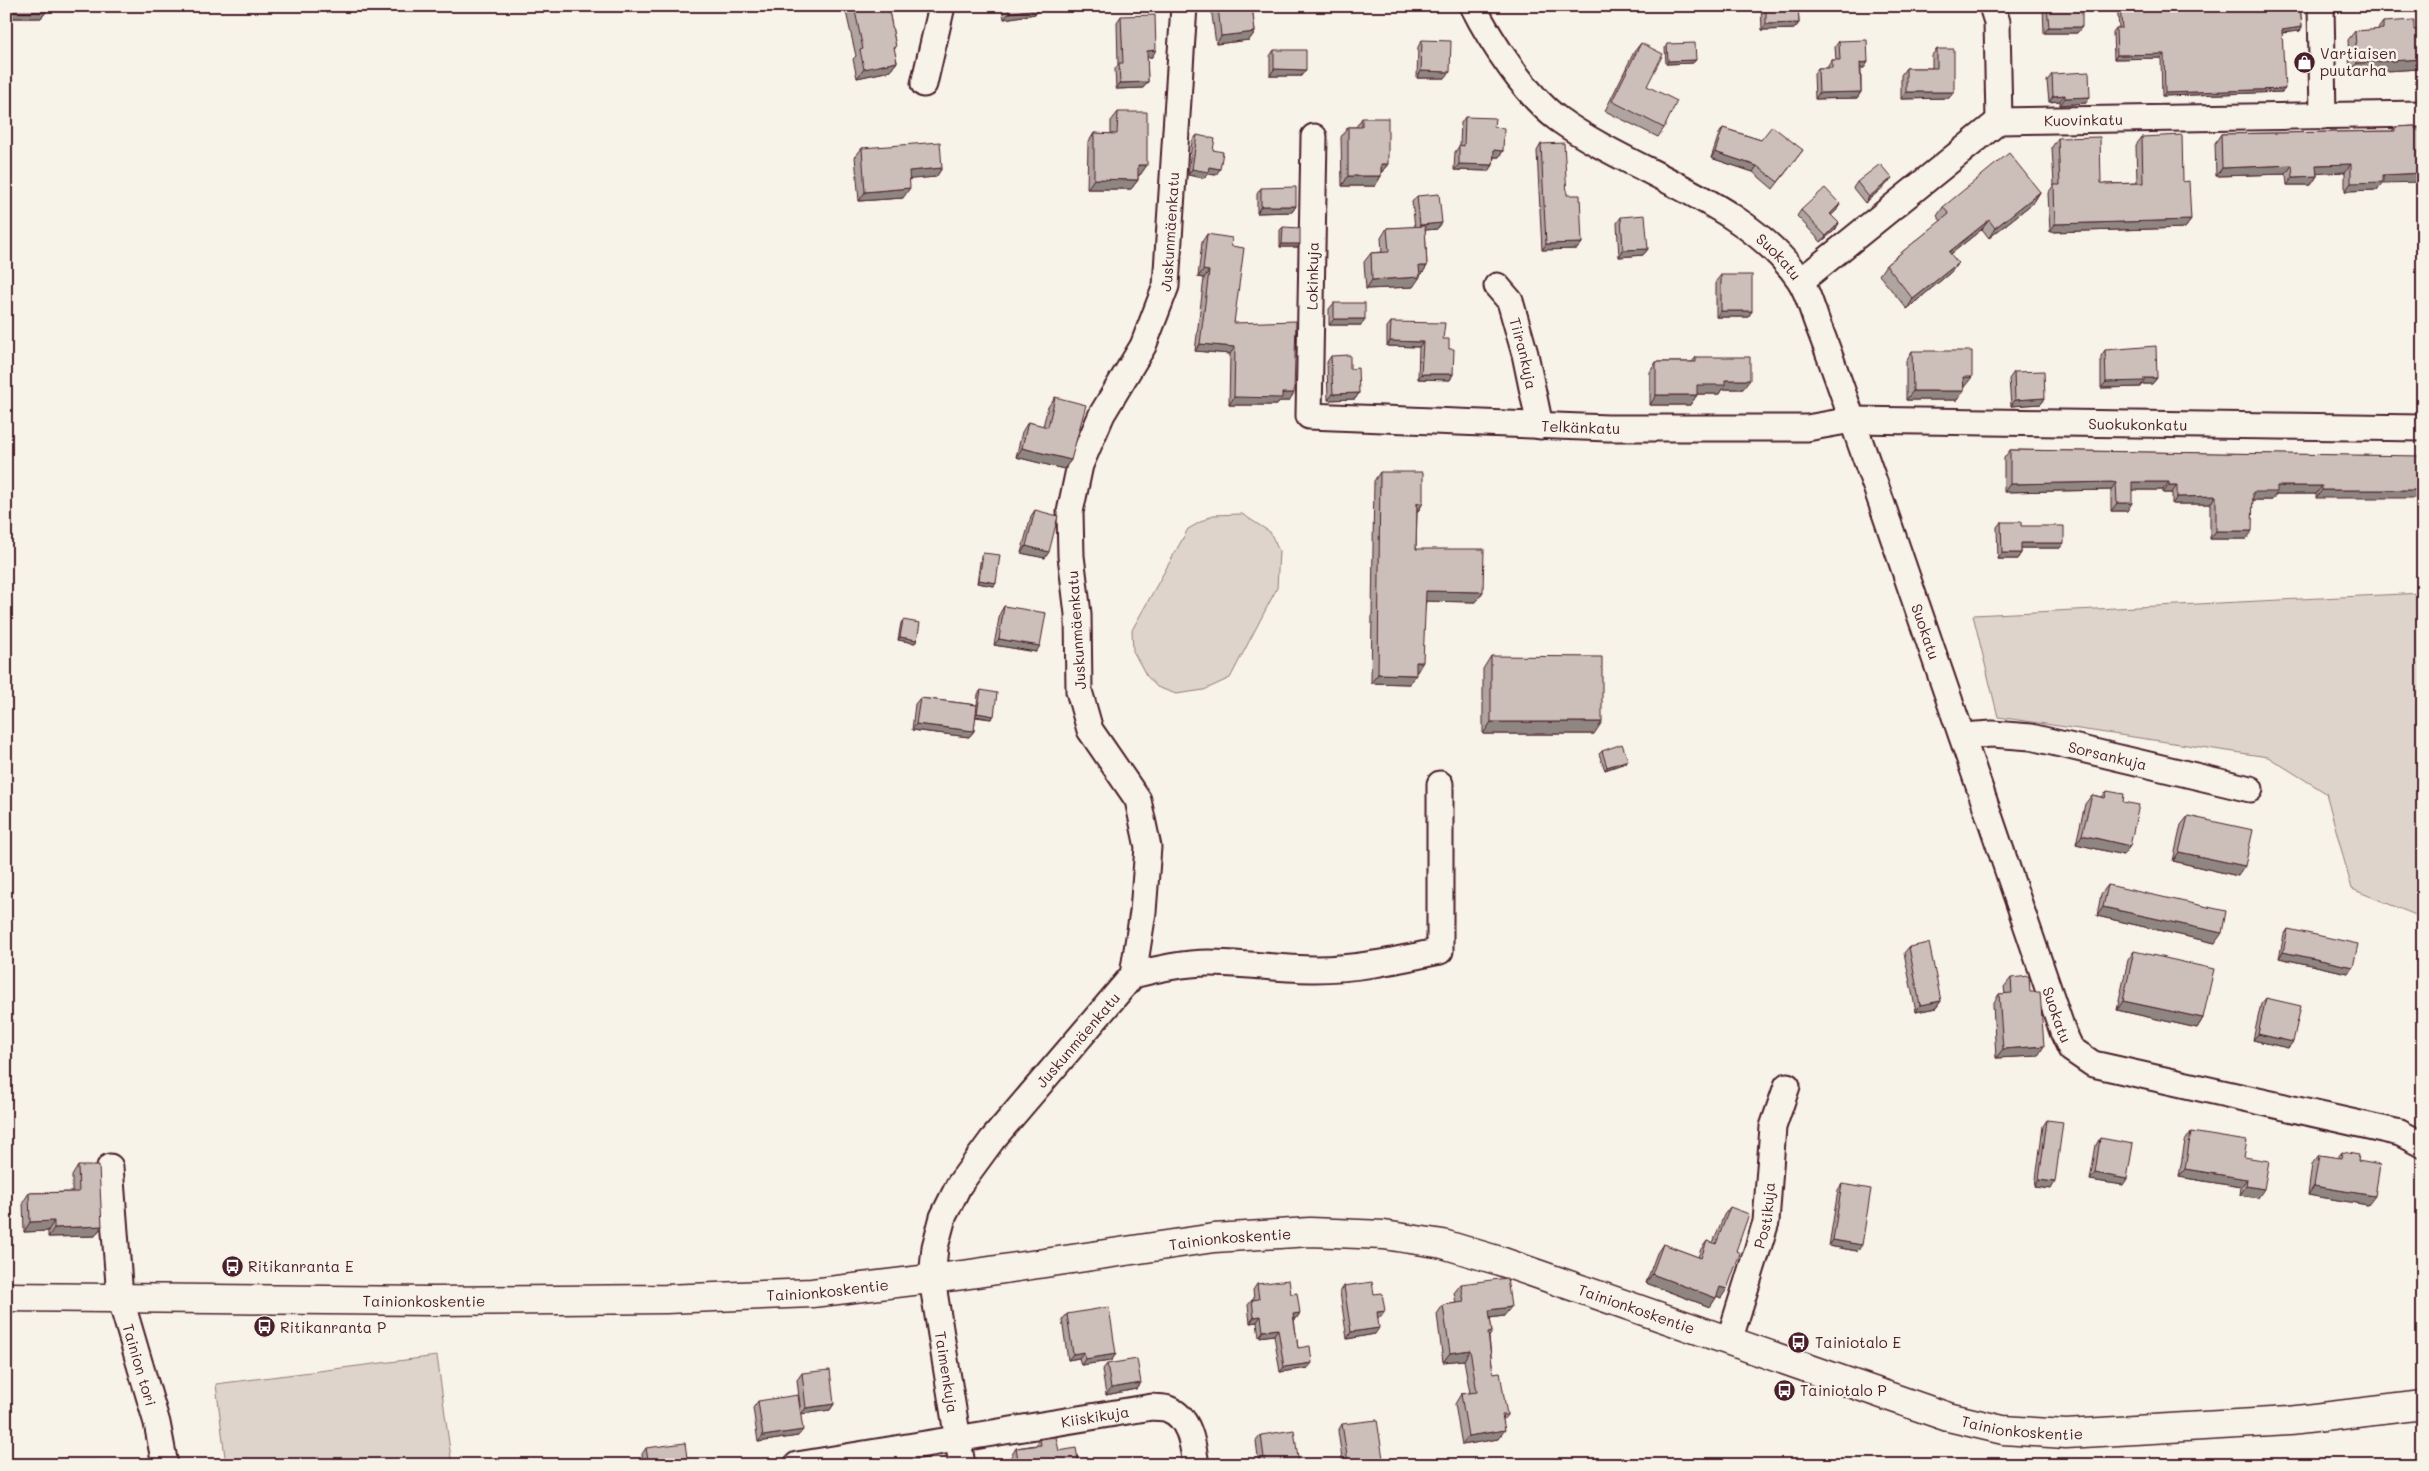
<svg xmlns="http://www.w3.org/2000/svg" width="2429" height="1471" font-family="Mali,sans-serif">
	<rect width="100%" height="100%" fill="#f7f3e8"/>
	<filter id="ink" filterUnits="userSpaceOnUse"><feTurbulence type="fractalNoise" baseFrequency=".02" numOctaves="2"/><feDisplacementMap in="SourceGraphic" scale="10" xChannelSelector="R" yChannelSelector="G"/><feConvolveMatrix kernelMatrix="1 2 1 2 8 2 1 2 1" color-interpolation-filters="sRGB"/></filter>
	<g filter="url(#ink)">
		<!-- green -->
		<g fill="#ded4cc" stroke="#947a7c">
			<path d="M 1242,514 L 1270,532 L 1279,551 L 1277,588 L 1230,678 L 1204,690 L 1176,694 L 1157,687 L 1146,675 L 1133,651 L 1132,630 L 1188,529 L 1213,515 Z"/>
			<path d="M 2423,593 L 2423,918 L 2352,889 L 2326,793 L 2268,757 L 1998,717 L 1973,615 Z"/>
			<path d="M 437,1356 L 452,1465 L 226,1465 L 216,1384 Z"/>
		</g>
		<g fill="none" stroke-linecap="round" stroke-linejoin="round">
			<defs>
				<g id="minor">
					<path id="s1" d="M 1473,6 C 1491,42 1526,95 1558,119 C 1633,173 1745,201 1799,279 C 1809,293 1813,314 1820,330 C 1840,382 1857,435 1876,487 C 1939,669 2001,850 2063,1032 L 2071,1049 L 2093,1064 L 2400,1133 L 2423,1145"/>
					<path d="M 1992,6 L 1997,22 L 1999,121"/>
					<path d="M 2321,6 L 2323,116"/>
					<path d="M 924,84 L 942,6"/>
					<path id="s2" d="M 1314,137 L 1309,416 L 1608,428 L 1807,428 L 1852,420 L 2423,428"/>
					<path id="s3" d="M 1801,281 L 1999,121 L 2423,114"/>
					<path id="s4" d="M 1497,286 L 1510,301 L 1525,354 L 1540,426"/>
					<path id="s5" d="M 1962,736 L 1992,734 L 2031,737 L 2250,789"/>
					<path d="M 1133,975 C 1158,969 1183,963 1209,963 C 1244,963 1280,969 1315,969 C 1358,969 1398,960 1440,951 L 1440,784"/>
					<path id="s6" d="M 110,1167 L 120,1297 L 157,1423 L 165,1465"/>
					<path id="s7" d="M 1729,1341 L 1766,1222 L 1773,1127 L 1787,1086"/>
					<path id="s8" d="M 797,1465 L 1152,1407 C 1156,1408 1164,1407 1168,1409 C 1190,1417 1193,1445 1196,1465"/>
					<path id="s9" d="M 962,1465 L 932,1279 L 935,1247 L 943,1217 L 959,1185 L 992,1140 L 1133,975 L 1143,912 L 1148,847 L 1138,800 L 1090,730 L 1079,691 L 1078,614 L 1071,556 L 1070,512 L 1080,465 L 1102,414 L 1143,346 L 1166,286 L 1184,6"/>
				</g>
				<g id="tertiary">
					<path id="s10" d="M 6,1297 L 433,1301 L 666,1299 L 812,1293 L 963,1275 L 1214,1238 L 1310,1232 L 1384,1235 L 1443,1244 L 1500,1261 L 1948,1417 L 2003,1430 L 2066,1434 L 2289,1421 L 2423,1405"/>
				</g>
			</defs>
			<!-- minor casing -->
			<use href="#minor" stroke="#4a1f2b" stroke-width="29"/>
			<!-- tertiary casing -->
			<use href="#tertiary" stroke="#4a1f2b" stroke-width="31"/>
			<!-- minor -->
			<use href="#minor" stroke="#f7f3e8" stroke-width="25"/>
			<!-- tertiary -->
			<use href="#tertiary" stroke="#f7f3e8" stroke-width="28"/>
		</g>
		<!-- wall -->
		<g fill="#afa49f" stroke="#4a1f2b">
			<path d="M 7,6 L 45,6 L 46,12 L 41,18 L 7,18 Z"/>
			<path d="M 850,6 L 888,6 L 896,47 L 894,50 L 897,62 L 890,71 L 857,78 L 853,59 L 856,56 L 846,12 Z"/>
			<path d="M 1002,6 L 1039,6 L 1040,8 L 1035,14 L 1004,19 Z"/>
			<path d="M 1212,6 L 1252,6 L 1255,32 L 1249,40 L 1216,44 L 1211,8 Z"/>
			<path d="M 1761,6 L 1798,6 L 1799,23 L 1794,29 L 1762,30 Z"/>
			<path d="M 2043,6 L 2082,6 L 2077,33 L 2044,33 Z"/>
			<path d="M 2117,6 L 2300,6 L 2302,27 L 2300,31 L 2282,33 L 2282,92 L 2162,96 L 2161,58 L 2114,59 L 2113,32 L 2116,28 L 2119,28 Z"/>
			<path d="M 1121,16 L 1152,57 L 1147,57 L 1148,82 L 1143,88 L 1116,89 L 1115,69 L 1118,65 L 1117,22 Z"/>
			<path d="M 2383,22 L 2414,30 L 2423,30 L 2423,71 L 2420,71 L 2420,69 L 2350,73 L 2348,40 L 2355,31 L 2377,30 Z"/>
			<path d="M 1422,40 L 1445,78 L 1417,78 L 1418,47 Z"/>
			<path d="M 1839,41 L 1868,62 L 1864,68 L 1861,68 L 1861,92 L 1857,98 L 1815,99 L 1814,74 L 1818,68 L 1828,68 L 1828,66 L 1832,60 L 1836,60 L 1835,47 Z"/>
			<path d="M 1641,43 L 1647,86 L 1664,128 L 1658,137 L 1605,111 L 1634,52 Z"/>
			<path d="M 1667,44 L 1696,60 L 1693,63 L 1666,64 L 1665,48 Z"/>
			<path d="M 1937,49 L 1949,98 L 1901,99 L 1901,75 L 1906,68 L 1932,68 L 1932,55 Z"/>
			<path d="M 1274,50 L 1301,76 L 1270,76 L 1270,56 Z"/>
			<path d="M 2052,74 L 2086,103 L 2060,105 L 2060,101 L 2049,102 L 2047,81 Z"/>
			<path d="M 1118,112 L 1147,165 L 1140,175 L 1138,175 L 1138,180 L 1131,189 L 1087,189 L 1088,143 L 1094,133 L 1111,134 L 1111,121 Z"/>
			<path d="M 1465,117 L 1494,127 L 1503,151 L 1499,157 L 1494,157 L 1493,165 L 1489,171 L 1454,170 L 1455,152 L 1460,145 L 1461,123 Z"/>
			<path d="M 1362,118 L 1388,164 L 1381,173 L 1381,176 L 1375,186 L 1342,186 L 1341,137 L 1348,127 L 1356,127 Z"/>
			<path d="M 2415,126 L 2377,190 L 2345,191 L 2345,172 L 2317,173 L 2317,176 L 2311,185 L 2287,185 L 2286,174 L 2216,176 L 2215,143 L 2221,134 L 2392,131 L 2395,127 Z"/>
			<path d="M 1723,128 L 1761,140 L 1803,150 L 1773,189 L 1753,172 L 1711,158 L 1719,134 Z"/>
			<path d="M 1197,135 L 1216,175 L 1207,174 L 1204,178 L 1188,175 L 1192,141 Z"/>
			<path d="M 2142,137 L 2183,182 L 2191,220 L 2185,228 L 2050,232 L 2048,193 L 2054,185 L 2052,147 L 2058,138 L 2101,183 L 2107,184 L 2137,183 L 2136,145 Z"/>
			<path d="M 1541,144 L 1567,195 L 1582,243 L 1577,249 L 1542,250 L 1537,151 Z"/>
			<path d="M 862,148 L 942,168 L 936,177 L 909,179 L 903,198 L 859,201 L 855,157 Z"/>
			<path d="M 1857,182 L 1887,184 L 1865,203 L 1853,188 Z"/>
			<path d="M 1261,188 L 1296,206 L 1292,212 L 1257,213 L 1257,194 Z"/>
			<path d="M 2040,192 L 2034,202 L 1989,238 L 1982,229 L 1951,254 L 1951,272 L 1907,309 L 1879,275 L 1886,265 L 1941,221 L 1937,216 L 1943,207 Z"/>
			<path d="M 1417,196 L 1442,223 L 1437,229 L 1425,230 L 1427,266 L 1421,275 L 1420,275 L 1413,287 L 1366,289 L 1364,262 L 1371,253 L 1382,252 L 1381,238 L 1387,228 L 1415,227 L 1412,202 Z"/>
			<path d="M 1840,204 L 1836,211 L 1831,215 L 1839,223 L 1835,230 L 1821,242 L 1797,216 L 1801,210 Z"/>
			<path d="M 1621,217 L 1648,249 L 1643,255 L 1619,257 L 1617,223 Z"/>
			<path d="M 1283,227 L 1300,244 L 1298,247 L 1280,247 L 1280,230 Z"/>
			<path d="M 1207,234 L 1231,246 L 1234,323 L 1289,401 L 1280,401 L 1277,405 L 1229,405 L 1230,354 L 1195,351 L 1204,278 L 1198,277 L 1202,242 Z"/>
			<path d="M 1721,275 L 1752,311 L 1748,317 L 1716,317 L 1716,281 Z"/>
			<path d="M 1334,303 L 1361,325 L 1329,325 L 1329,309 Z"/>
			<path d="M 1391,322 L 1443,339 L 1449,349 L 1453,374 L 1450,380 L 1418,379 L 1419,347 L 1387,346 L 1387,327 Z"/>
			<path d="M 2105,350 L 2157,378 L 2152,384 L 2142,384 L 2140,387 L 2101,388 L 2101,356 Z"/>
			<path d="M 1912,351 L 1965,386 L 1964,386 L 1964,391 L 1957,400 L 1906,400 L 1906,361 Z"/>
			<path d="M 1331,356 L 1350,369 L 1359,393 L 1355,399 L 1328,400 L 1327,362 Z"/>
			<path d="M 1696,357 L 1743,389 L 1722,389 L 1719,394 L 1697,394 L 1697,395 L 1690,405 L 1650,405 L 1650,372 L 1656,362 L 1692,362 Z"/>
			<path d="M 2014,372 L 2045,398 L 2041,404 L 2011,406 L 2009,379 Z"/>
			<path d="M 1055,397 L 1071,460 L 1064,469 L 1016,457 L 1022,432 L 1028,422 L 1043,426 L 1048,407 Z"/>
			<path d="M 2010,450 L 2384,456 L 2316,498 L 2316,494 L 2276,494 L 2272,500 L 2253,500 L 2247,539 L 2210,539 L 2210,504 L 2172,504 L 2172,493 L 2163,493 L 2163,490 L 2132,490 L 2127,511 L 2111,511 L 2111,490 L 2004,492 L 2004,458 Z"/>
			<path d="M 1380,472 L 1423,503 L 1417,513 L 1416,549 L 1476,602 L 1426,601 L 1417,672 L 1416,672 L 1409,684 L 1371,683 L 1374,481 Z"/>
			<path d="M 1035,510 L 1045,558 L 1021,553 L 1031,516 Z"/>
			<path d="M 2001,522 L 2021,526 L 2060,548 L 2021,548 L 2021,553 L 2017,559 L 1998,559 L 1997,527 Z"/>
			<path d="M 983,553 L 996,583 L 994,586 L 977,583 L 981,556 Z"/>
			<path d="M 1004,606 L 1036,652 L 994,645 L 1000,613 Z"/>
			<path d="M 903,620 L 917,640 L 915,643 L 898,640 L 901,623 Z"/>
			<path d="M 1491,656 L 1594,734 L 1483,734 L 1483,669 Z"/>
			<path d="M 981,690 L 991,719 L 975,717 L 974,731 L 969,737 L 912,730 L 915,704 L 920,698 L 977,705 L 978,694 Z"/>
			<path d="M 1602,751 L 1628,760 L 1625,763 L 1605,770 L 1599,754 Z"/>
			<path d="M 2107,791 L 2123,802 L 2130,846 L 2123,855 L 2076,844 L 2085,804 L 2092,795 L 2102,797 Z"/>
			<path d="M 2188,816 L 2238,876 L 2173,861 L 2181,825 Z"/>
			<path d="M 2108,885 L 2215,943 L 2097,916 L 2101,894 Z"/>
			<path d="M 2288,929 L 2348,973 L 2279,958 L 2284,935 Z"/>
			<path d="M 1909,947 L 1941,1001 L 1936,1008 L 1916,1012 L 1904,953 Z"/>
			<path d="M 2134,951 L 2203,1018 L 2197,1028 L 2117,1010 L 2128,960 Z"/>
			<path d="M 2011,978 L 2030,992 L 2038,1056 L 1996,1058 L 1993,1004 L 1999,994 L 2005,994 L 2004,987 Z"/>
			<path d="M 2266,998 L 2288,1048 L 2253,1040 L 2261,1004 Z"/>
			<path d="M 2047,1120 L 2051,1189 L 2035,1187 L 2043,1126 Z"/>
			<path d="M 2191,1132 L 2244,1157 L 2258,1198 L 2240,1195 L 2241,1187 L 2179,1177 L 2185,1141 Z"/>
			<path d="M 2100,1138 L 2123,1185 L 2090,1180 L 2096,1145 Z"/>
			<path d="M 2342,1152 L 2358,1161 L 2368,1205 L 2308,1195 L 2312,1164 L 2319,1155 L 2337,1158 Z"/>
			<path d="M 78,1166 L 102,1226 L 95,1236 L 48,1237 L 48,1231 L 24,1232 L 23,1202 L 29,1193 L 72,1192 L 72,1176 Z"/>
			<path d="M 1842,1184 L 1857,1251 L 1829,1246 L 1838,1190 Z"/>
			<path d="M 1730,1207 L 1736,1251 L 1721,1298 L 1717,1296 L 1710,1307 L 1646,1283 L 1657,1253 L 1663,1244 L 1698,1257 L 1701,1249 L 1707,1241 L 1713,1243 L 1724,1215 Z"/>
			<path d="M 1257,1284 L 1291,1294 L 1300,1313 L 1296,1319 L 1294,1319 L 1298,1348 L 1308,1368 L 1280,1372 L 1274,1335 L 1259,1337 L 1257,1322 L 1250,1323 L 1248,1305 L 1252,1300 L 1254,1299 L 1253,1290 Z"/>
			<path d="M 1461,1284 L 1504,1316 L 1490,1318 L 1492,1332 L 1489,1337 L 1493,1373 L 1507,1415 L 1503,1420 L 1498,1439 L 1462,1445 L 1455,1404 L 1461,1394 L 1470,1393 L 1464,1360 L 1443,1362 L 1437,1314 L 1443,1305 L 1456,1303 L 1454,1293 Z"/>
			<path d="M 1344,1286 L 1374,1294 L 1381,1317 L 1378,1318 L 1375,1334 L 1347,1339 L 1340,1292 Z"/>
			<path d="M 1067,1314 L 1116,1354 L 1111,1361 L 1081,1365 L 1079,1358 L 1068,1360 L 1062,1320 Z"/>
			<path d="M 1107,1364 L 1141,1383 L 1136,1389 L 1106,1395 L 1102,1370 Z"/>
			<path d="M 802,1373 L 834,1404 L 830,1410 L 801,1414 L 797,1380 Z"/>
			<path d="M 758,1401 L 798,1436 L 758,1442 L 753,1408 Z"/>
			<path d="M 1342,1424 L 1384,1465 L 1343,1465 L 1338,1431 Z"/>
			<path d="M 1261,1435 L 1299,1465 L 1259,1465 L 1256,1441 Z"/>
			<path d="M 1040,1439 L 1059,1451 L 1079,1465 L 1011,1465 L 1010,1458 L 1016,1448 L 1036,1445 Z"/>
			<path d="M 646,1448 L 688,1465 L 643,1465 L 642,1454 Z"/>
		</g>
		<!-- shaded-wall -->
		<g fill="#8f8682" stroke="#4a1f2b">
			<path d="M 1667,6 L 1699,6 L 1699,7 Z"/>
			<path d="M 1040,8 L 1035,14 L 1004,19 L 1009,13 Z"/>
			<path d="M 12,12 L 46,12 L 41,18 L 7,18 Z"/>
			<path d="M 1799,23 L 1794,29 L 1762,30 L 1766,24 Z"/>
			<path d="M 2049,27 L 2082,27 L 2077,33 L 2044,33 Z"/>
			<path d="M 2302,27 L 2300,31 L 2279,33 L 2282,30 Z"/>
			<path d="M 1255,32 L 1249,40 L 1216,44 L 1221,36 Z"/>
			<path d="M 1156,50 L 1152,57 L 1142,57 L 1147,51 Z"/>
			<path d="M 2164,54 L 2161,58 L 2114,59 L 2117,55 Z"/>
			<path d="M 2423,59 L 2423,65 L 2420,69 L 2350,73 L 2357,63 Z"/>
			<path d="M 1696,60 L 1693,63 L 1666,64 L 1668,61 Z"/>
			<path d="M 897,62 L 890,71 L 857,78 L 864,69 Z"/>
			<path d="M 1868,62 L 1864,68 L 1856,68 L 1860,63 Z"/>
			<path d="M 1274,69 L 1306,70 L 1301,76 L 1270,76 Z"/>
			<path d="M 1421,71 L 1450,72 L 1445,78 L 1417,78 Z"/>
			<path d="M 1148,82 L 1143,88 L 1116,89 L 1120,83 Z"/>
			<path d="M 2285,89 L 2282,92 L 2162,96 L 2165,93 Z"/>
			<path d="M 1861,92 L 1857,98 L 1815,99 L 1819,93 Z"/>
			<path d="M 1906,92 L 1954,92 L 1949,98 L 1901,99 Z"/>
			<path d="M 2065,95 L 2060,101 L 2049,102 L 2053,96 Z"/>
			<path d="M 2090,97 L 2086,103 L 2060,105 L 2065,98 Z"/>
			<path d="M 1494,150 L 1503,151 L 1499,157 L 1489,157 Z"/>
			<path d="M 1715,152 L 1757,166 L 1753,172 L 1711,158 Z"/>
			<path d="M 1381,164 L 1388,164 L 1381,173 Z"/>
			<path d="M 1459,164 L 1493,165 L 1489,171 L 1454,170 Z"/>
			<path d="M 2351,164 L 2345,172 L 2310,174 L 2316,165 Z"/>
			<path d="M 1138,165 L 1147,165 L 1140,175 L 1132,174 Z"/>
			<path d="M 2292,165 L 2286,174 L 2216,176 L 2222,168 Z"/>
			<path d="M 1209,167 L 1220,169 L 1216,175 L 1207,174 L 1204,178 L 1188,175 L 1192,169 Z"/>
			<path d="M 942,168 L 936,177 L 902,180 L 909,171 Z"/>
			<path d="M 2423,173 L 2423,182 L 2382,183 L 2377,190 L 2345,191 L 2351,183 L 2383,175 Z"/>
			<path d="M 1348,176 L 1381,176 L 1375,186 L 1342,186 Z"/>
			<path d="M 2317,176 L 2311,185 L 2287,185 L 2293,177 Z"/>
			<path d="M 1892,178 L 1887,184 L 1865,203 L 1869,197 Z"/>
			<path d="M 1094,179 L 1138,180 L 1131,189 L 1087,189 Z"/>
			<path d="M 910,188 L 903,198 L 859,201 L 865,192 Z"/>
			<path d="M 2040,192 L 2034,202 L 1989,238 L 1995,228 Z"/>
			<path d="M 1840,204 L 1836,211 L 1826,220 L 1830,214 Z"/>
			<path d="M 1261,206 L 1296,206 L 1292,212 L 1257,213 Z"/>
			<path d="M 1989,220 L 1982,229 L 1942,261 L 1949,252 Z"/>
			<path d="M 2191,220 L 2185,228 L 2050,232 L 2055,224 Z"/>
			<path d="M 1442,223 L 1437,229 L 1415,231 L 1420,225 Z"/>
			<path d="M 1839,223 L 1835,230 L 1821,242 L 1826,236 Z"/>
			<path d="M 1582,243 L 1577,249 L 1542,250 L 1546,244 Z"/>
			<path d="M 1282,244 L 1300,244 L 1298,247 L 1280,247 Z"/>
			<path d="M 1648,249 L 1643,255 L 1619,257 L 1623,250 Z"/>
			<path d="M 1958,263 L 1951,272 L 1907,309 L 1913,299 Z"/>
			<path d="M 1419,266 L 1427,266 L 1421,275 L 1412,276 Z"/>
			<path d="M 1203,270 L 1209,271 L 1204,278 L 1198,277 Z"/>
			<path d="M 1420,277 L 1413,287 L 1366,289 L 1372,280 Z"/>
			<path d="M 1721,311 L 1752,311 L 1748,317 L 1716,317 Z"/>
			<path d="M 1334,319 L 1365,319 L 1361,325 L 1329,325 Z"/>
			<path d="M 1390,341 L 1423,342 L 1419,347 L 1387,346 Z"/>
			<path d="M 1200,344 L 1235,347 L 1230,354 L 1195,351 Z"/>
			<path d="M 1421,374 L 1453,374 L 1450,380 L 1418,379 Z"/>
			<path d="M 1963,377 L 1972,377 L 1965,386 L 1957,386 Z"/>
			<path d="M 2144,378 L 2157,378 L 2152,384 L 2142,384 L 2140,387 L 2101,388 L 2106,382 Z"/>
			<path d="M 1725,380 L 1750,380 L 1743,389 L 1722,389 L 1719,394 L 1690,394 L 1697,385 Z"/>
			<path d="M 1913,391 L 1964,391 L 1957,400 L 1906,400 Z"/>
			<path d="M 1282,393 L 1294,393 L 1289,401 L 1280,401 L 1277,405 L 1229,405 L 1234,397 Z"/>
			<path d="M 1359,393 L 1355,399 L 1328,400 L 1333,394 Z"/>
			<path d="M 1656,395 L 1697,395 L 1690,405 L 1650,405 Z"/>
			<path d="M 2045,398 L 2041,404 L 2011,406 L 2015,400 Z"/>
			<path d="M 1022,448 L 1071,460 L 1064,469 L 1016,457 Z"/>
			<path d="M 2116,482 L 2111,490 L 2004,492 L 2010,484 Z"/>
			<path d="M 2132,482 L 2169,482 L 2163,490 L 2127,490 Z"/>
			<path d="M 2169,485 L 2177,485 L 2172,493 L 2163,493 Z"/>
			<path d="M 2277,486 L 2322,486 L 2316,494 L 2276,494 L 2272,500 L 2247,500 L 2253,492 Z"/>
			<path d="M 2322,490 L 2423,490 L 2423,498 L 2316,498 Z"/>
			<path d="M 2216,496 L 2210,504 L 2172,504 L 2177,497 Z"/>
			<path d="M 1417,503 L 1423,503 L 1417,513 Z"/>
			<path d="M 2117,503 L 2132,503 L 2127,511 L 2111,511 Z"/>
			<path d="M 2216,531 L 2252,531 L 2247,539 L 2210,539 Z"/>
			<path d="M 2021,543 L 2064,543 L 2060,548 L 2017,548 Z"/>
			<path d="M 1026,546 L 1049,552 L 1045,558 L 1021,553 Z"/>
			<path d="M 2002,553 L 2021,553 L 2017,559 L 1998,559 Z"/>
			<path d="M 979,580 L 996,583 L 994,586 L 977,583 Z"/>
			<path d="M 1426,591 L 1483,592 L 1476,602 L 1419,601 Z"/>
			<path d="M 900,637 L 917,640 L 915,643 L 898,640 Z"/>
			<path d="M 999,639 L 1040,646 L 1036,652 L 994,645 Z"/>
			<path d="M 1416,662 L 1423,662 L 1417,672 L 1409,672 Z"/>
			<path d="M 1378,674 L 1416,675 L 1409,684 L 1371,683 Z"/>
			<path d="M 977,713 L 994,716 L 991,719 L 975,716 Z"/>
			<path d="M 1491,722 L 1602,722 L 1594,734 L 1483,734 Z"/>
			<path d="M 916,724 L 974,731 L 969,737 L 912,730 Z"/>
			<path d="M 1628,760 L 1625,763 L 1605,770 L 1607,767 Z"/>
			<path d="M 2082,835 L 2130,846 L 2123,855 L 2076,844 Z"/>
			<path d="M 2179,852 L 2245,866 L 2238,876 L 2173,861 Z"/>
			<path d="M 2103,907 L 2222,933 L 2215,943 L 2097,916 Z"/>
			<path d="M 2283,952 L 2353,967 L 2348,973 L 2279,958 Z"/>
			<path d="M 1941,1001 L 1936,1008 L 1916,1012 L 1920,1005 Z"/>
			<path d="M 2123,1001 L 2203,1018 L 2197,1028 L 2117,1010 Z"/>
			<path d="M 2258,1034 L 2293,1042 L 2288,1048 L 2253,1040 Z"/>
			<path d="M 2044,1046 L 2038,1056 L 1996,1058 L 2003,1049 Z"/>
			<path d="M 2185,1169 L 2247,1179 L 2241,1187 L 2179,1177 Z"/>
			<path d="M 2095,1173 L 2127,1179 L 2123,1185 L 2090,1180 Z"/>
			<path d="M 2039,1180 L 2055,1182 L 2051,1189 L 2035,1187 Z"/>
			<path d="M 2246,1186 L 2264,1189 L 2258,1198 L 2240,1195 Z"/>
			<path d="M 2314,1186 L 2375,1196 L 2368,1205 L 2308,1195 Z"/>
			<path d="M 54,1221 L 48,1231 L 24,1232 L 30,1222 Z"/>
			<path d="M 102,1226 L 95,1236 L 48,1237 L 54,1228 Z"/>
			<path d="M 1833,1240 L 1862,1245 L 1857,1251 L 1829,1246 Z"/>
			<path d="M 1652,1274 L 1716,1298 L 1710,1307 L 1646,1283 Z"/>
			<path d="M 1720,1287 L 1727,1289 L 1721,1298 L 1714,1295 Z"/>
			<path d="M 1511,1307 L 1504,1316 L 1482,1319 L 1489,1310 Z"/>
			<path d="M 1385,1311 L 1381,1317 L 1373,1319 L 1377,1312 Z"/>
			<path d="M 1300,1313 L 1296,1319 L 1289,1319 L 1293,1314 Z"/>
			<path d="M 1261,1316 L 1257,1322 L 1250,1323 L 1254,1317 Z"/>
			<path d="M 1379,1328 L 1375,1334 L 1347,1339 L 1351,1332 Z"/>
			<path d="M 1278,1329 L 1274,1335 L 1259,1337 L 1263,1331 Z"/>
			<path d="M 1470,1350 L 1464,1360 L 1443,1362 L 1450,1353 Z"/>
			<path d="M 1084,1352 L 1079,1358 L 1068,1360 L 1073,1354 Z"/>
			<path d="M 1116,1354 L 1111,1361 L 1081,1365 L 1085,1359 Z"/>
			<path d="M 1312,1363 L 1308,1368 L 1280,1372 L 1284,1367 Z"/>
			<path d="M 1141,1383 L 1136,1389 L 1106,1395 L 1111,1388 Z"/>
			<path d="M 834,1404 L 830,1410 L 801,1414 L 806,1408 Z"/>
			<path d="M 803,1430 L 798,1436 L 758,1442 L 763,1436 Z"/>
			<path d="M 1505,1430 L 1498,1439 L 1462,1445 L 1468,1436 Z"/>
			<path d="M 1352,1461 L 1350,1465 L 1346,1465 L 1348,1462 Z"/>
		</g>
		<!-- building -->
		<g fill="#ccbfb9" stroke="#4a1f2b">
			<path d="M 12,6 L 45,6 L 46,12 L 12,12 Z"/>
			<path d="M 854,6 L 888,6 L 896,47 L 894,47 L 897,62 L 864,69 L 860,50 L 863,49 Z"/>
			<path d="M 1008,6 L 1039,6 L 1040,8 L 1009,13 Z"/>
			<path d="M 1218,6 L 1252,6 L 1255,32 L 1221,36 Z"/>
			<path d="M 1766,6 L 1798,6 L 1799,23 L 1766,24 Z"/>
			<path d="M 2047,6 L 2082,6 L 2082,27 L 2049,27 Z"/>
			<path d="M 2120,6 L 2300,6 L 2302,27 L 2282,30 L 2285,89 L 2165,93 L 2164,54 L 2117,55 L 2116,28 L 2122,28 Z"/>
			<path d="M 1155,15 L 1156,50 L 1147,51 L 1148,82 L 1120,83 L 1119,63 L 1123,63 L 1121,16 Z"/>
			<path d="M 2414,20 L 2414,30 L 2423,30 L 2423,59 L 2357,63 L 2355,31 L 2383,29 L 2383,22 Z"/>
			<path d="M 1422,40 L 1451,41 L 1450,72 L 1421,71 Z"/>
			<path d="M 1867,40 L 1868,62 L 1860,63 L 1861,92 L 1819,93 L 1818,68 L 1832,68 L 1832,60 L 1840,60 L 1839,41 Z"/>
			<path d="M 1641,43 L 1663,54 L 1647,86 L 1677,101 L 1664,128 L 1612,101 Z"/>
			<path d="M 1695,43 L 1696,60 L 1668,61 L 1667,44 Z"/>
			<path d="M 1937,49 L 1954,49 L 1954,92 L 1906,92 L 1906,68 L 1937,68 Z"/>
			<path d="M 1274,50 L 1306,50 L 1306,70 L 1274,69 Z"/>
			<path d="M 2089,72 L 2090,97 L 2065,98 L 2065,95 L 2053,96 L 2052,74 Z"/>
			<path d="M 1118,112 L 1147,112 L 1147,165 L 1138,165 L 1138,180 L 1094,179 L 1094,133 L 1117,134 Z"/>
			<path d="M 1465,117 L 1495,118 L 1494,127 L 1504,128 L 1503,151 L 1494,150 L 1493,165 L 1459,164 L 1459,145 L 1464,146 Z"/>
			<path d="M 1362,118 L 1388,118 L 1388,164 L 1381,164 L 1381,176 L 1348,176 L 1348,127 L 1362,127 Z"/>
			<path d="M 1772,126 L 1803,150 L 1778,182 L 1757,166 L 1715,152 L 1723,128 L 1761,140 Z"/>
			<path d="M 2415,126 L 2416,130 L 2423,130 L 2423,173 L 2383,175 L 2383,182 L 2351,183 L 2351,164 L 2316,165 L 2317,176 L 2293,177 L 2292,165 L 2222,168 L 2221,134 L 2395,131 L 2395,127 Z"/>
			<path d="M 1197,135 L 1215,139 L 1213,150 L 1223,152 L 1220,169 L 1209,167 L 1208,172 L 1192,169 Z"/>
			<path d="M 2182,135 L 2183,182 L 2189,181 L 2191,220 L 2055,224 L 2054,185 L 2060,185 L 2058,138 L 2100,137 L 2101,183 L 2107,184 L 2143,183 L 2142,137 Z"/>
			<path d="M 940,142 L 942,168 L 909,171 L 910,188 L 865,192 L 862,148 Z"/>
			<path d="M 1564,143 L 1567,195 L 1580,195 L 1582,243 L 1546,244 L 1541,144 Z"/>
			<path d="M 2009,153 L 2040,192 L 1995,228 L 1989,220 L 1949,252 L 1958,263 L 1913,299 L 1886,265 L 1949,214 L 1943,207 Z"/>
			<path d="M 1880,164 L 1892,178 L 1869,197 L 1857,182 Z"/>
			<path d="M 1296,187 L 1296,206 L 1261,206 L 1261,188 Z"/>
			<path d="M 1825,188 L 1840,204 L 1830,214 L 1839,223 L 1826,236 L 1801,210 Z"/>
			<path d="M 1439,194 L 1442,223 L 1420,225 L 1417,196 Z"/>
			<path d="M 1645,215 L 1648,249 L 1623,250 L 1621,217 Z"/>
			<path d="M 1425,226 L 1427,266 L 1419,266 L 1420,277 L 1372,280 L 1371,253 L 1389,252 L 1387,228 Z"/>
			<path d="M 1283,227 L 1300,228 L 1300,244 L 1282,244 Z"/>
			<path d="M 1207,234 L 1232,238 L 1231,246 L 1244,248 L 1234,323 L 1296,321 L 1294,393 L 1282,393 L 1282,398 L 1234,397 L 1235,347 L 1200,344 L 1209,271 L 1203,270 Z"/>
			<rect x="1721" y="275" width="31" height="36"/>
			<rect x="1334" y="303" width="31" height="16"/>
			<path d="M 1391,322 L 1445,323 L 1443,339 L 1449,339 L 1449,349 L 1454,349 L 1453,374 L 1421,374 L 1423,342 L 1390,341 Z"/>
			<path d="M 2156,346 L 2157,378 L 2144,378 L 2144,381 L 2106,382 L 2105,350 Z"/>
			<path d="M 1912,351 L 1972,351 L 1972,377 L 1963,377 L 1964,391 L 1913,391 Z"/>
			<path d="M 1350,355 L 1350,369 L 1358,368 L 1359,393 L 1333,394 L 1331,356 Z"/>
			<path d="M 1696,357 L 1750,357 L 1750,380 L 1725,380 L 1725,385 L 1697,385 L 1697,395 L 1656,395 L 1656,362 L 1696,362 Z"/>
			<path d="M 2044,371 L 2045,398 L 2015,400 L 2014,372 Z"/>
			<path d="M 1055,397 L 1086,405 L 1071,460 L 1022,448 L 1028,422 L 1048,427 Z"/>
			<path d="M 2010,450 L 2423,456 L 2423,490 L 2322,490 L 2322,486 L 2277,486 L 2277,492 L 2253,492 L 2252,531 L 2216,531 L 2216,496 L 2177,497 L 2177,485 L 2169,485 L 2169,482 L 2132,482 L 2132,503 L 2117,503 L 2116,482 L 2010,484 Z"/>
			<path d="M 1380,472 L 1423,472 L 1423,503 L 1417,503 L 1416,549 L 1484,549 L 1483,592 L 1426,591 L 1423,662 L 1416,662 L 1416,675 L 1378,674 Z"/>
			<path d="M 1035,510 L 1058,516 L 1049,552 L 1026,546 Z"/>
			<path d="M 2001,522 L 2021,522 L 2021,526 L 2064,526 L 2064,543 L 2021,543 L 2021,553 L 2002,553 Z"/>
			<path d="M 983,553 L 1000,555 L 996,583 L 979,580 Z"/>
			<path d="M 1004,606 L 1046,613 L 1040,646 L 999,639 Z"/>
			<path d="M 903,620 L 920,623 L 917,640 L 900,637 Z"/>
			<path d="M 1491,656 L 1602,657 L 1602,722 L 1491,722 Z"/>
			<path d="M 981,690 L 997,693 L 994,716 L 977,713 Z"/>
			<path d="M 920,698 L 977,705 L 974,731 L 916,724 Z"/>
			<path d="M 1622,744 L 1628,760 L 1607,767 L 1602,751 Z"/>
			<path d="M 2107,791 L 2124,794 L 2123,802 L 2139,805 L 2130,846 L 2082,835 L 2092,795 L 2105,798 Z"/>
			<path d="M 2188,816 L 2253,830 L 2245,866 L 2179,852 Z"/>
			<path d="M 2108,885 L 2226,911 L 2222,933 L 2103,907 Z"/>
			<path d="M 2288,929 L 2358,944 L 2353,967 L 2283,952 Z"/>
			<path d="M 1929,943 L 1941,1001 L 1920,1005 L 1909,947 Z"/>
			<path d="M 2134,951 L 2214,969 L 2203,1018 L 2123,1001 Z"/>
			<path d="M 2029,976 L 2030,992 L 2040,992 L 2044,1046 L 2003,1049 L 1999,994 L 2012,993 L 2011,978 Z"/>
			<path d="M 2266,998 L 2301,1006 L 2293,1042 L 2258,1034 Z"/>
			<path d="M 2047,1120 L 2063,1122 L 2055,1182 L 2039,1180 Z"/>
			<path d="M 2191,1132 L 2247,1141 L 2244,1157 L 2269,1161 L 2264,1189 L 2246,1186 L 2247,1179 L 2185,1169 Z"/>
			<path d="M 2100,1138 L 2133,1144 L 2127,1179 L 2095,1173 Z"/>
			<path d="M 2342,1152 L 2359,1155 L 2358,1161 L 2380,1165 L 2375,1196 L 2314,1186 L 2319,1155 L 2341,1158 Z"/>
			<path d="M 78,1166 L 99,1166 L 102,1226 L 54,1228 L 54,1221 L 30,1222 L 29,1193 L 79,1192 Z"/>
			<path d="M 1842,1184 L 1871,1189 L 1862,1245 L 1833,1240 Z"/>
			<path d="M 1730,1207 L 1749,1214 L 1736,1251 L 1740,1253 L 1727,1289 L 1720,1287 L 1716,1298 L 1652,1274 L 1663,1244 L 1701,1258 L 1707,1241 L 1716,1244 Z"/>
			<path d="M 1507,1278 L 1511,1307 L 1489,1310 L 1492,1332 L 1488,1333 L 1493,1373 L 1500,1372 L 1507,1415 L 1502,1415 L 1505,1430 L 1468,1436 L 1461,1394 L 1477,1392 L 1470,1350 L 1450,1353 L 1443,1305 L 1464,1302 L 1461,1284 Z"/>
			<path d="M 1289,1280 L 1291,1294 L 1297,1293 L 1300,1313 L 1293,1314 L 1298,1348 L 1310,1346 L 1312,1363 L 1284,1367 L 1278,1329 L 1263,1331 L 1261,1316 L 1254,1317 L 1252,1300 L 1259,1299 L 1257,1284 Z"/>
			<path d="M 1372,1282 L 1374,1294 L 1382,1293 L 1385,1311 L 1377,1312 L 1379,1328 L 1351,1332 L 1344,1286 Z"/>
			<path d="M 1109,1307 L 1116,1354 L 1085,1359 L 1084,1352 L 1073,1354 L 1067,1314 Z"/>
			<path d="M 1137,1359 L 1141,1383 L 1111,1388 L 1107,1364 Z"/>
			<path d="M 830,1370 L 834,1404 L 806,1408 L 802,1373 Z"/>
			<path d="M 798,1395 L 803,1430 L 763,1436 L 758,1401 Z"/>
			<path d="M 1377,1420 L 1384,1465 L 1353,1465 L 1352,1461 L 1348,1462 L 1342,1424 Z"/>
			<path d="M 1294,1430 L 1299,1465 L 1265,1465 L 1261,1435 Z"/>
			<path d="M 1056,1437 L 1059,1451 L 1076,1448 L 1079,1465 L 1019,1465 L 1016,1448 L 1041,1445 L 1040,1439 Z"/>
			<path d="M 685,1443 L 688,1465 L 662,1465 L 662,1463 L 649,1465 L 646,1448 Z"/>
			<rect x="65" y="1461" width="32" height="4"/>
			<path d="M 574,1463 L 574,1465 L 561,1465 Z"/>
			<path d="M 601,1463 L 601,1465 L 588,1465 Z"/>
		</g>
	</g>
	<!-- icons -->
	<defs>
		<symbol id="shop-disc" viewBox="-11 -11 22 22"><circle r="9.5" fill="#4a1f2b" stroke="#f7f3e8"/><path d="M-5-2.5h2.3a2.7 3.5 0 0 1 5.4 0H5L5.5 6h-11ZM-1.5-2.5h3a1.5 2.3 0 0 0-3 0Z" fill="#fff"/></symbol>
		<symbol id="bus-disc" viewBox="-11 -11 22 22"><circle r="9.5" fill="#4a1f2b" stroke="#f7f3e8"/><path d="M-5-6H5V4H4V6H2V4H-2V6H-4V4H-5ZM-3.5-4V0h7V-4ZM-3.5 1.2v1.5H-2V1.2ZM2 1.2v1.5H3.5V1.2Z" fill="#fff"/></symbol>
	</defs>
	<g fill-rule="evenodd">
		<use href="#shop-disc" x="2292" y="50" width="25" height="25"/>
		<use href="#bus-disc" x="220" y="1254" width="25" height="25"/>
		<use href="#bus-disc" x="252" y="1314" width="25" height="25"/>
		<use href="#bus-disc" x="1786" y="1330" width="25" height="25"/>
		<use href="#bus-disc" x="1772" y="1378" width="25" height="25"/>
	</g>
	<g text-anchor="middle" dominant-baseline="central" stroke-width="5" stroke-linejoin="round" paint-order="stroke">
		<!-- poi labels -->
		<g font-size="15" fill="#4a1f2b" stroke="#f7f3e8" text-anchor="start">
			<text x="2320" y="53">Vartiaisen<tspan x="2320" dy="17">puutarha</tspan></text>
			<text x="248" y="1266">Ritikanranta E</text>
			<text x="280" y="1327">Ritikanranta P</text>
			<text x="1815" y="1342">Tainiotalo E</text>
			<text x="1800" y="1390">Tainiotalo P</text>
		</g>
		<!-- street labels -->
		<g font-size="15" fill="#4a1f2b" stroke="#f7f3e8">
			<text stroke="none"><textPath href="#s3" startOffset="339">Kuovinkatu</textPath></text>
			<text stroke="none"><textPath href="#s9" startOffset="1344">Juskunmäenkatu</textPath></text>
			<text stroke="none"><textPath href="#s1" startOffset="404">Suokatu</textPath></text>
			<text transform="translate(1312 276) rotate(-89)">Lokinkuja</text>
			<text stroke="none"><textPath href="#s4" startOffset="74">Tiirankuja</textPath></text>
			<text stroke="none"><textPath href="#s2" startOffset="1109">Suokukonkatu</textPath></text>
			<text stroke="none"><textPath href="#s2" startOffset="551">Telkänkatu</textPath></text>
			<text transform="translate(1076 630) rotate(-94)">Juskunmäenkatu</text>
			<text stroke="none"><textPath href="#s1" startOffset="809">Suokatu</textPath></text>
			<text stroke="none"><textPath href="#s5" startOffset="148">Sorsankuja</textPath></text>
			<text stroke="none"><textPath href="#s1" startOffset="1214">Suokatu</textPath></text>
			<text stroke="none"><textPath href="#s9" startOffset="475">Juskunmäenkatu</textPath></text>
			<text stroke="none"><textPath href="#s7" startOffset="131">Postikuja</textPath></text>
			<text stroke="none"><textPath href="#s10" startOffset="1228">Tainionkoskentie</textPath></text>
			<text stroke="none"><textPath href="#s10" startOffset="822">Tainionkoskentie</textPath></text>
			<text stroke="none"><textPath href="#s10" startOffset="418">Tainionkoskentie</textPath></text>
			<text stroke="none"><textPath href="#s10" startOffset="1646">Tainionkoskentie</textPath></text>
			<text stroke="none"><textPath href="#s6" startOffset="201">Tainion tori</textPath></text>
			<text transform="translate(947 1372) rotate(81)">Taimenkuja</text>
			<text stroke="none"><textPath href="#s8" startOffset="302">Kiiskikuja</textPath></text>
			<text stroke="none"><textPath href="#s10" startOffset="2051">Tainionkoskentie</textPath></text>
		</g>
	</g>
	<!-- margin -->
	<rect width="2429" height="1471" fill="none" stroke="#f7f3e8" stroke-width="25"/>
	<rect x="12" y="12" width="2404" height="1446" fill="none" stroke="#4a1f2b" stroke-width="2" filter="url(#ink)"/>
</svg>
